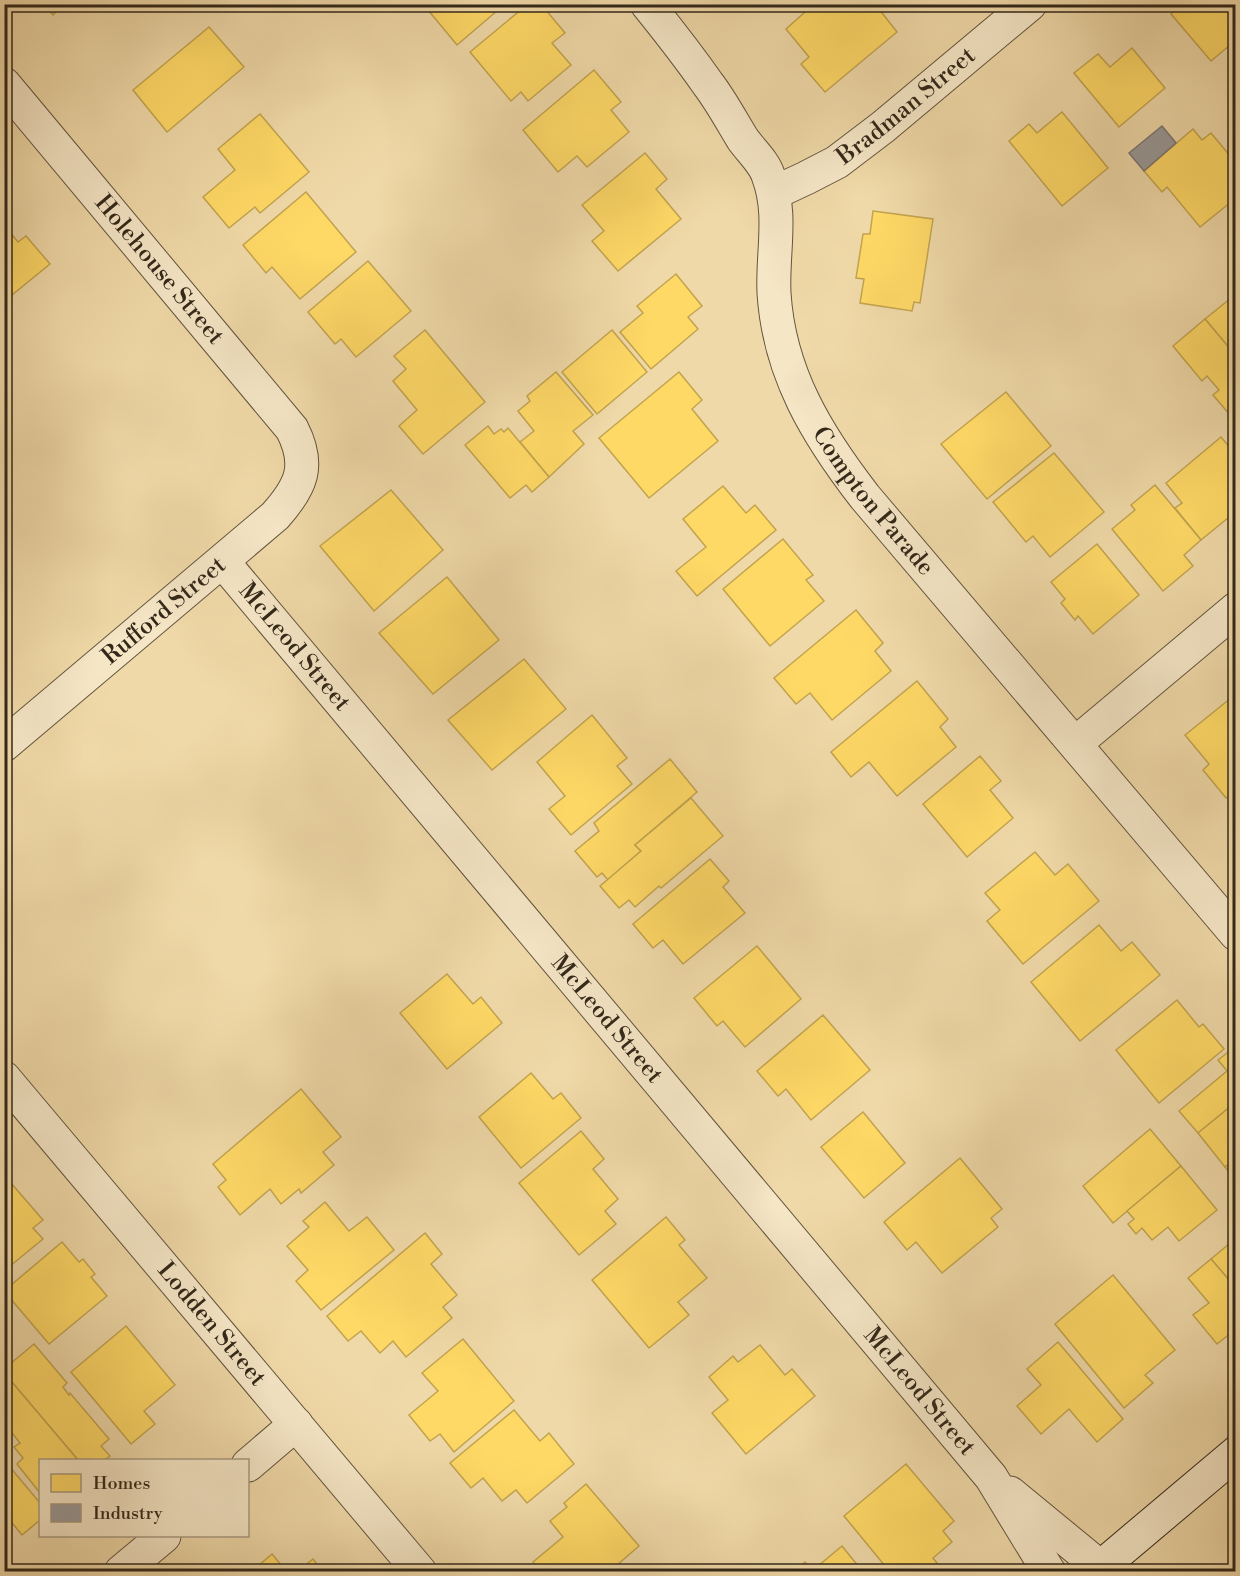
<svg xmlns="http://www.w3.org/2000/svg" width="1240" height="1576" font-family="'Libre Bodoni',serif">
	<rect width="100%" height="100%" fill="#f0d9a8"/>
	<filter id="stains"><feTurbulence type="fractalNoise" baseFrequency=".00333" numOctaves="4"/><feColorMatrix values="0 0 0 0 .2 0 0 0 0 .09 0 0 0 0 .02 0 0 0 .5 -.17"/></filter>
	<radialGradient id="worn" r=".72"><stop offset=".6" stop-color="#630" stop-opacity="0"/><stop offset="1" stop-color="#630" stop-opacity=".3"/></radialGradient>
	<!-- homes -->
	<g fill="#ffd966" stroke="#c2a44f" stroke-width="1.5">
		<path d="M 44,4 L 65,4 L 53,15 Z"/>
		<path d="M 423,4 L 505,4 L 457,45 Z"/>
		<path d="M 528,4 L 541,4 L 565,33 L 552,43 L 571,65 L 528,101 L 521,92 L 511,101 L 470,52 Z"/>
		<path d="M 814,4 L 875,4 L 897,32 L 825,92 L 801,64 L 809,57 L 786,29 Z"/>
		<path d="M 1182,4 L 1236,4 L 1236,40 L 1211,61 L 1171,14 Z"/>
		<path d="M 209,27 L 244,67 L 167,132 L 133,90 Z"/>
		<path d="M 1132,48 L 1165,88 L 1119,127 L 1074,73 L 1098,54 L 1110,67 Z"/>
		<path d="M 594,70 L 621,102 L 611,110 L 629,132 L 587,167 L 577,156 L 558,172 L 523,130 Z"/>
		<path d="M 1062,112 L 1108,168 L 1062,206 L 1009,141 L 1029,124 L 1037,133 Z"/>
		<path d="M 260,114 L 309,172 L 260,213 L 255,207 L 229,228 L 203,197 L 235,170 L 218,149 Z"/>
		<path d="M 1193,129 L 1202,140 L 1211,133 L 1236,163 L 1236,198 L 1200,227 L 1167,187 L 1162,192 L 1144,171 Z"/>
		<path d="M 645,153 L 667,179 L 656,189 L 681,219 L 618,271 L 592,241 L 604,231 L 582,205 Z"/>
		<path d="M 306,192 L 356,252 L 300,299 L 272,267 L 266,273 L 243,245 Z"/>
		<path d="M 873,211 L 933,219 L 920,303 L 914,302 L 912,311 L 860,303 L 864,279 L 856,278 L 863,234 L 870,234 Z"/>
		<path d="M 4,225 L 18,242 L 26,236 L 50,264 L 7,299 L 4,297 Z"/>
		<path d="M 368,261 L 411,311 L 356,357 L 341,339 L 335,344 L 308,312 Z"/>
		<path d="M 676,274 L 702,306 L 688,317 L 698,329 L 651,369 L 620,332 L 643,313 L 637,306 Z"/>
		<path d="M 1236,294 L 1236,356 L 1205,319 Z"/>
		<path d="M 1205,319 L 1236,356 L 1236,422 L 1213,395 L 1219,390 L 1207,376 L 1202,381 L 1173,346 Z"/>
		<path d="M 425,330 L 485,402 L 423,454 L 399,426 L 417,410 L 393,381 L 406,369 L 394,356 Z"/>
		<path d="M 612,330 L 647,372 L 597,414 L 562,372 Z"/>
		<path d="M 556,372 L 593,415 L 573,431 L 584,444 L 549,477 L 520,442 L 534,431 L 518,411 L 530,401 L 527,396 Z"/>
		<path d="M 679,372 L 702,400 L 692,409 L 718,441 L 649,498 L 599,438 Z"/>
		<path d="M 1006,392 L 1051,446 L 987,499 L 941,444 Z"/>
		<path d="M 488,426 L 494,434 L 501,429 L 504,432 L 508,428 L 549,477 L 532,492 L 526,485 L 510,498 L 465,445 Z"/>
		<path d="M 1221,437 L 1236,455 L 1236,527 L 1228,518 L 1201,540 L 1175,508 L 1182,503 L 1166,483 Z"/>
		<path d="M 1054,453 L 1104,512 L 1050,557 L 1033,536 L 1026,542 L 993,502 Z"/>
		<path d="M 1155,485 L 1201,540 L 1184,555 L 1193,566 L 1163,591 L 1112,529 L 1135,510 L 1131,505 Z"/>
		<path d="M 723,486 L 746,513 L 755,505 L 776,530 L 697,596 L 676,571 L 706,547 L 683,519 Z"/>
		<path d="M 391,490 L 443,550 L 374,611 L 320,546 Z"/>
		<path d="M 783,539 L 813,575 L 806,580 L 824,601 L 770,646 L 723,589 Z"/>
		<path d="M 1097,544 L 1139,595 L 1093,634 L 1078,616 L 1075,620 L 1061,603 L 1065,599 L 1051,582 Z"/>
		<path d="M 447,577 L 499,640 L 433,694 L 379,633 Z"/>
		<path d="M 856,610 L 883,643 L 875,651 L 891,671 L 832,720 L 810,693 L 796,704 L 774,678 Z"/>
		<path d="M 524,659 L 566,709 L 492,770 L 448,720 Z"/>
		<path d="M 917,681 L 948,719 L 940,727 L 956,747 L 897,796 L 869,762 L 851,777 L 831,752 Z"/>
		<path d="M 1236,694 L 1236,790 L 1226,798 L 1203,770 L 1209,764 L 1185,735 Z"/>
		<path d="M 592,715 L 627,758 L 617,766 L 632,784 L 571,835 L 549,809 L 565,796 L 537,762 Z"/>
		<path d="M 980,756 L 1001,781 L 990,790 L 1013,818 L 967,857 L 923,804 Z"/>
		<path d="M 670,759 L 697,792 L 635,845 L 641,851 L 608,880 L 602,873 L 597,877 L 575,851 L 599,831 L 594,823 Z"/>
		<path d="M 691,798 L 723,836 L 661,888 L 659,886 L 635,907 L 629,900 L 619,908 L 600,886 L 641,851 L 635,845 Z"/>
		<path d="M 1035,852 L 1055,875 L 1068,864 L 1099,901 L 1023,964 L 987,921 L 1000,910 L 985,893 Z"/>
		<path d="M 710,859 L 729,881 L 723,887 L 745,913 L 683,964 L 663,940 L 653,948 L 633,924 Z"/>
		<path d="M 1099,925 L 1121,951 L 1132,942 L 1160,975 L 1080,1041 L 1031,982 Z"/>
		<path d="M 757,946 L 801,999 L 745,1047 L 723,1021 L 717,1026 L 694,998 Z"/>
		<path d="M 447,974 L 473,1004 L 481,997 L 502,1023 L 447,1069 L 400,1013 Z"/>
		<path d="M 1177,1000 L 1199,1027 L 1203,1024 L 1224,1049 L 1159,1103 L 1116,1050 Z"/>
		<path d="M 823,1015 L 870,1070 L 811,1120 L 786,1089 L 778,1096 L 757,1071 Z"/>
		<path d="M 1236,1046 L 1236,1102 L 1198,1133 L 1179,1111 L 1227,1071 L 1218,1060 Z"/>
		<path d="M 531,1073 L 553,1099 L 561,1093 L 581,1118 L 521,1168 L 479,1117 Z"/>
		<path d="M 301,1089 L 341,1137 L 323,1152 L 334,1165 L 301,1193 L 299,1189 L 281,1204 L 270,1189 L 240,1215 L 218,1187 L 226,1180 L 213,1164 Z"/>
		<path d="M 1236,1102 L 1236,1159 L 1225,1167 L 1198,1133 Z"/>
		<path d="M 863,1112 L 905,1163 L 864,1198 L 821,1147 Z"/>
		<path d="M 1150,1129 L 1181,1166 L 1113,1223 L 1083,1186 Z"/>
		<path d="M 581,1131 L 604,1159 L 593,1169 L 618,1199 L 605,1211 L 616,1224 L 579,1255 L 519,1183 Z"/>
		<path d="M 960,1158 L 1002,1209 L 991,1218 L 998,1227 L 942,1273 L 916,1242 L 907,1250 L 884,1222 Z"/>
		<path d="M 1236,1159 L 1236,1179 L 1225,1167 Z"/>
		<path d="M 1181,1166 L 1217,1210 L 1179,1241 L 1168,1227 L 1152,1240 L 1142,1228 L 1136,1234 L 1128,1224 L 1134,1219 L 1127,1211 Z"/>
		<path d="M 4,1175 L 43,1220 L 33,1228 L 43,1239 L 4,1271 Z"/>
		<path d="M 325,1202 L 349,1231 L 367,1217 L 394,1250 L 321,1310 L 296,1281 L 308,1270 L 287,1246 L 309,1227 L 303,1221 Z"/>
		<path d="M 666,1217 L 685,1240 L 679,1245 L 707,1278 L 678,1302 L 689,1315 L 649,1348 L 592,1280 Z"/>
		<path d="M 425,1233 L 442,1254 L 431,1264 L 457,1295 L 443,1307 L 452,1318 L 406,1357 L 393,1341 L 380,1353 L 361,1331 L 348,1341 L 327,1316 Z"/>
		<path d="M 1236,1238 L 1236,1288 L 1211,1259 Z"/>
		<path d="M 62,1242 L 79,1262 L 83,1259 L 95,1274 L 91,1277 L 107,1296 L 49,1344 L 4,1291 Z"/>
		<path d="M 1211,1259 L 1236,1288 L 1236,1329 L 1217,1344 L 1193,1315 L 1209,1303 L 1188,1278 Z"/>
		<path d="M 1113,1275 L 1175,1350 L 1145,1375 L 1153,1383 L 1124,1408 L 1055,1324 Z"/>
		<path d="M 126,1326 L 175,1385 L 144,1411 L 155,1424 L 131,1444 L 71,1372 Z"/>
		<path d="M 463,1339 L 514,1401 L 454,1452 L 440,1434 L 430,1441 L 409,1415 L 438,1391 L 422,1373 Z"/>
		<path d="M 1058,1342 L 1123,1419 L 1097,1442 L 1069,1409 L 1041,1434 L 1017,1406 L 1041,1385 L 1027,1369 Z"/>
		<path d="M 34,1344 L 67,1383 L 63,1387 L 69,1395 L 70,1393 L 109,1439 L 101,1446 L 110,1456 L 104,1460 L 78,1460 L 4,1373 L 4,1369 Z"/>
		<path d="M 760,1345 L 785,1375 L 792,1369 L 815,1396 L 746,1454 L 712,1413 L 728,1400 L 709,1377 L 733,1356 L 738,1362 Z"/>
		<path d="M 6,1375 L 78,1460 L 40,1460 L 40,1493 L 17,1464 L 23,1458 L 14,1447 L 20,1443 L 13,1434 L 4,1441 Z"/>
		<path d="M 514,1410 L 540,1441 L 549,1433 L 574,1464 L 527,1503 L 516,1490 L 502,1501 L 483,1478 L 471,1488 L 450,1463 Z"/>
		<path d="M 4,1460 L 40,1503 L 40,1520 L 22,1535 L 4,1513 Z"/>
		<path d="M 906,1464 L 954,1521 L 943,1531 L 952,1542 L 933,1558 L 941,1568 L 937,1572 L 890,1572 L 844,1516 Z"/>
		<path d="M 586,1484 L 639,1546 L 609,1572 L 542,1572 L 533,1562 L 563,1537 L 550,1521 L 567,1507 L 564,1503 Z"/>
		<path d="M 842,1546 L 863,1572 L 794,1572 L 805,1562 L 812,1571 Z"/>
		<path d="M 272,1554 L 287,1572 L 251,1572 Z"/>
		<path d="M 313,1559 L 323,1572 L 297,1572 Z"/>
	</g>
	<!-- industry -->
	<path fill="#999" stroke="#7a7773" stroke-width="1.5" d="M 1162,126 L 1176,143 L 1144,171 L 1129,153 Z"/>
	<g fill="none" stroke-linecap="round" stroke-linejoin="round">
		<defs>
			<g id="street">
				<path id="s1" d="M 647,4 C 668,30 689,57 708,84 C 721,101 731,120 742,138 C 750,150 764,162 768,175 C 783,214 772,253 774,293 C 779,373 817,435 865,497 L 1236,934"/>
				<path id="s2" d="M 4,84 L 292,429 C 311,466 301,487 275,516 L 4,745"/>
				<path id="s3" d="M 774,193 L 806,178 L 837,162 L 883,127 L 1030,4"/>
				<path id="s4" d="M 223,562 L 991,1477 L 1049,1572"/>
				<path d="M 1076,743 L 1236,609"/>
				<path id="s5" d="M 4,1078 L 420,1572"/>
				<path d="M 248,1465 L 296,1424"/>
				<path d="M 1010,1493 L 1100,1567"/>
				<path d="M 121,1572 L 164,1536"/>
			</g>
			<path id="secondary" d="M 1095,1572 L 1236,1453"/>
		</defs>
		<!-- street casing -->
		<use href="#street" stroke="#62543e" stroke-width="35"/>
		<!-- secondary casing -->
		<use href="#secondary" stroke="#32281a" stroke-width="35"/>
		<!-- street -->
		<use href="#street" stroke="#f5e6c6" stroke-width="33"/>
		<!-- secondary -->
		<use href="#secondary" stroke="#f5e6c6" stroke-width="33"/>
	</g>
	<g text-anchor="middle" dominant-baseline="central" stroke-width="6" stroke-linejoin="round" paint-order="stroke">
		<!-- street labels -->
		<g font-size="24" fill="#32281a" stroke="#f5e6c6">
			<text stroke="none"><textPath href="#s3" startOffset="159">Bradman Street</textPath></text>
			<text stroke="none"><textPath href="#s2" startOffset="242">Holehouse Street</textPath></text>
			<text stroke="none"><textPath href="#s1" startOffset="564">Compton Parade</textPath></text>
			<text transform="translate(164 611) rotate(-40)">Rufford Street</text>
			<text stroke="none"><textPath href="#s4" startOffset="111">McLeod Street</textPath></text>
			<text stroke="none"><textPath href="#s4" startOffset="597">McLeod Street</textPath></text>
			<text stroke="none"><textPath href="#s5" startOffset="322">Lodden Street</textPath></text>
			<text stroke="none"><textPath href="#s4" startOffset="1083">McLeod Street</textPath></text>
		</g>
	</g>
	<!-- margin -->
	<rect width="1240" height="1576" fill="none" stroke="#f0d9a8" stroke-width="24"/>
	<rect x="6" y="6" width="1228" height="1564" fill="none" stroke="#32281a" stroke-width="3"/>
	<rect x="12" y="12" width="1216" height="1552" fill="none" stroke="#32281a" stroke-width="1.5"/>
	<!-- legend -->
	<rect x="39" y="1459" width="210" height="78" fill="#f5e6c6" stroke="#a79a81" stroke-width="1.5"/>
	<rect x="51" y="1474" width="30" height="18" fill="#ffd966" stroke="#a79a81" stroke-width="1.5"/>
	<text x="93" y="1489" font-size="18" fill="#32281a">Homes</text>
	<rect x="51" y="1504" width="30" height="18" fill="#999999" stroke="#a79a81" stroke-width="1.5"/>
	<text x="93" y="1519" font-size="18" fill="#32281a">Industry</text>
	<rect width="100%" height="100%" filter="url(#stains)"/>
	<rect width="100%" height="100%" fill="url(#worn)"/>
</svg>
